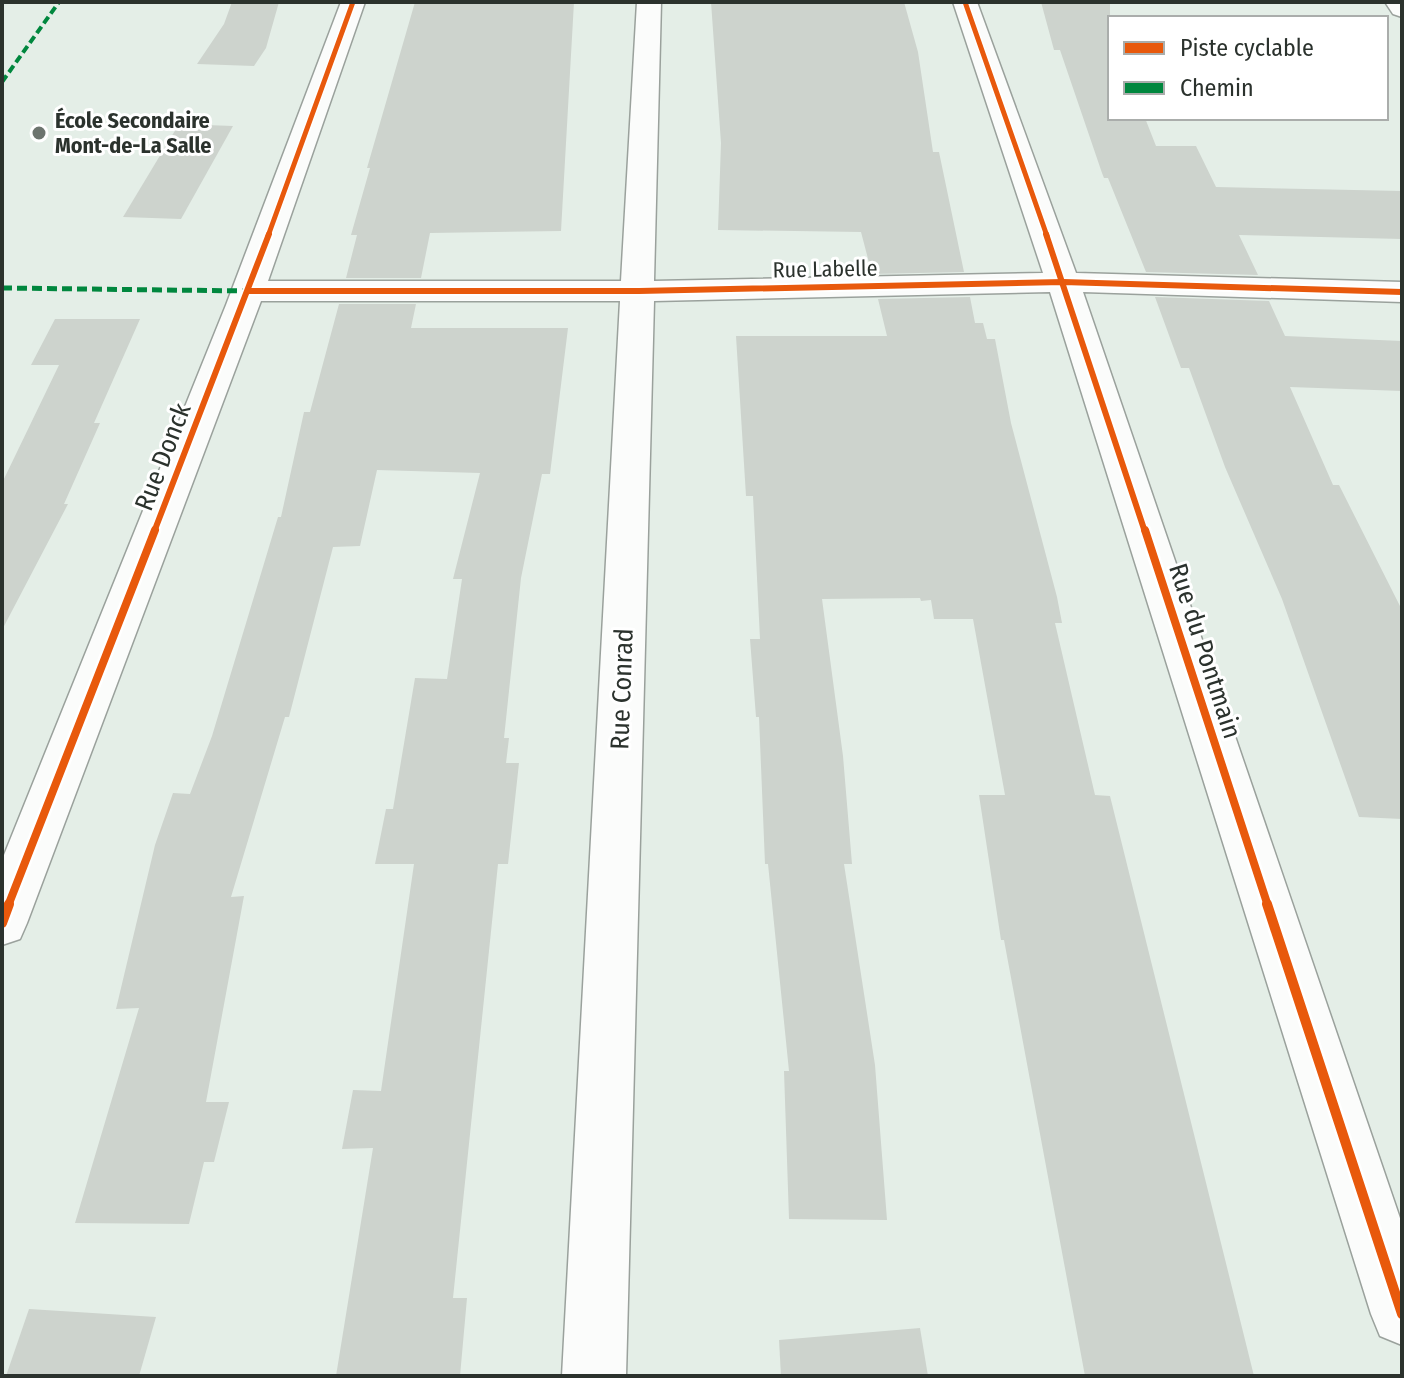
<svg xmlns="http://www.w3.org/2000/svg" width="1404" height="1378" font-family="'Fira Sans Condensed',sans-serif">
	<rect width="100%" height="100%" fill="#e4eee7"/>
	<!-- building -->
	<g fill="#cdd3cd">
		<path d="M 232,2 L 279,2 L 266,48 L 254,66 L 197,64 L 224,24 Z"/>
		<path d="M 415,2 L 574,2 L 561,231 L 430,233 L 421,278 L 346,278 L 357,235 L 351,235 L 370,168 L 367,168 Z"/>
		<path d="M 711,2 L 904,2 L 918,52 L 933,152 L 939,152 L 964,272 L 872,274 L 861,232 L 718,230 L 721,143 Z"/>
		<path d="M 1041,2 L 1110,2 L 1110,118 L 1145,118 L 1156,146 L 1196,146 L 1216,187 L 1402,191 L 1402,239 L 1239,235 L 1258,275 L 1146,272 L 1108,178 L 1104,178 L 1102,173 L 1060,50 L 1054,50 Z"/>
		<path d="M 179,124 L 233,126 L 181,219 L 123,217 Z"/>
		<path d="M 970,297 L 975,323 L 983,323 L 987,339 L 995,339 L 1011,423 L 1057,597 L 1062,623 L 1055,623 L 1095,795 L 1110,796 L 1254,1376 L 1085,1376 L 1004,940 L 1001,940 L 979,795 L 1005,795 L 973,619 L 934,619 L 931,600 L 921,601 L 920,598 L 822,599 L 843,756 L 852,864 L 844,864 L 875,1065 L 887,1220 L 789,1219 L 784,1071 L 789,1071 L 768,864 L 765,864 L 759,717 L 756,717 L 750,639 L 760,639 L 753,496 L 746,496 L 736,336 L 887,336 L 878,299 Z"/>
		<path d="M 1155,297 L 1269,301 L 1285,336 L 1402,341 L 1402,391 L 1290,387 L 1333,485 L 1339,485 L 1402,610 L 1402,819 L 1359,817 L 1282,599 L 1225,467 L 1189,368 L 1181,368 Z"/>
		<path d="M 339,304 L 416,304 L 411,328 L 568,328 L 550,474 L 542,474 L 521,578 L 504,738 L 509,738 L 506,763 L 519,763 L 508,864 L 498,864 L 453,1298 L 467,1298 L 460,1376 L 336,1376 L 373,1148 L 342,1149 L 353,1090 L 381,1091 L 414,864 L 375,864 L 386,809 L 393,809 L 415,678 L 447,679 L 462,579 L 453,579 L 480,473 L 377,470 L 360,546 L 333,547 L 289,717 L 285,717 L 231,897 L 244,896 L 206,1102 L 229,1102 L 214,1162 L 204,1162 L 189,1224 L 75,1223 L 139,1008 L 116,1009 L 155,845 L 173,793 L 190,794 L 212,736 L 278,517 L 281,517 L 304,412 L 310,412 Z"/>
		<path d="M 55,319 L 140,319 L 94,423 L 100,423 L 64,504 L 68,504 L 2,630 L 2,483 L 59,365 L 31,365 Z"/>
		<path d="M 29,1309 L 156,1317 L 139,1376 L 6,1376 Z"/>
		<path d="M 920,1328 L 928,1376 L 781,1376 L 779,1340 Z"/>
	</g>
	<g fill="none" stroke-linecap="round" stroke-linejoin="round">
		<defs>
			<g id="minor">
				<path d="M 341,2 L 365,2 L 268,281 L 621,281 L 637,2 L 661,2 L 654,281 L 1043,273 L 953,2 L 977,2 L 1076,273 L 1402,282 L 1402,302 L 1083,292 L 1402,1224 L 1402,1345 L 1380,1336 L 1371,1314 L 1050,292 L 654,301 L 626,1376 L 562,1376 L 620,301 L 261,301 L 27,923 L 20,939 L 2,945 L 2,860 L 226,305 Z"/>
				<path d="M 1385,2 L 1402,2 L 1402,17 L 1393,14 Z"/>
			</g>
		</defs>
		<!-- minor casing -->
		<use href="#minor" stroke="#9aa19c" stroke-width="3"/>
		<!-- minor -->
		<use href="#minor" fill="#fbfcfb" fill-rule="evenodd"/>
		<!-- quiet-far1 -->
		<path stroke="#00873e" stroke-width="4" stroke-dasharray="8 4" stroke-linecap="butt" d="M 2,82 L 59,2"/>
		<!-- quiet -->
		<path stroke="#00873e" stroke-width="5" stroke-dasharray="10 5" stroke-linecap="butt" d="M 2,288 L 249,291"/>
		<defs>
			<g id="cycleway-far3">
				<path d="M 965,2 L 1047,236"/>
				<path d="M 268,236 L 353,2"/>
			</g>
			<g id="cycleway-far2">
				<path d="M 1046,234 L 1145,532"/>
				<path d="M 249,291 L 639,291 L 1063,282 L 1402,292"/>
				<path d="M 154,532 L 269,234"/>
			</g>
			<g id="cycleway-far1">
				<path d="M 1145,530 L 1268,906"/>
				<path d="M 8,906 L 155,530"/>
			</g>
			<g id="cycleway">
				<path d="M 1267,904 L 1402,1314"/>
				<path d="M 2,923 L 9,904"/>
			</g>
		</defs>
		<!-- cycleway-far3 casing -->
		<use href="#cycleway-far3" stroke="#fff" stroke-width="8"/>
		<!-- cycleway-far2 casing -->
		<use href="#cycleway-far2" stroke="#fff" stroke-width="10"/>
		<!-- cycleway-far1 casing -->
		<use href="#cycleway-far1" stroke="#fff" stroke-width="13"/>
		<!-- cycleway casing -->
		<use href="#cycleway" stroke="#fff" stroke-width="15"/>
		<!-- cycleway-far3 -->
		<use href="#cycleway-far3" stroke="#e8590c" stroke-width="5"/>
		<!-- cycleway-far2 -->
		<use href="#cycleway-far2" stroke="#e8590c" stroke-width="6"/>
		<!-- cycleway-far1 -->
		<use href="#cycleway-far1" stroke="#e8590c" stroke-width="8"/>
		<!-- cycleway -->
		<use href="#cycleway" stroke="#e8590c" stroke-width="10"/>
	</g>
	<!-- markers -->
	<circle fill="#6c746e" stroke="#fff" stroke-width="3" cx="39" cy="133" r="8"/>
	<g text-anchor="middle" dominant-baseline="central" stroke-width="6" stroke-linejoin="round" paint-order="stroke">
		<!-- far-poi labels -->
		<g font-size="22" font-weight="bold" fill="#2b322d" stroke="#fff" text-anchor="start">
			<text x="55" y="120">École Secondaire<tspan x="55" dy="25">Mont-de-La Salle</tspan></text>
		</g>
		<!-- far-street labels -->
		<g font-size="22" fill="#2b322d" stroke="#fff">
			<text transform="translate(825 269) rotate(-1)">Rue Labelle</text>
		</g>
		<!-- street labels -->
		<g font-size="26" fill="#2b322d" stroke="#fff">
			<text transform="translate(163 457) rotate(-69)">Rue Donck</text>
			<text transform="translate(1205 651) rotate(72)">Rue du Pontmain</text>
			<text transform="translate(622 689) rotate(-88)">Rue Conrad</text>
		</g>
	</g>
	<!-- border -->
	<rect width="1404" height="1378" fill="none" stroke="#2b322d" stroke-width="8"/>
	<!-- legend -->
	<rect x="1108" y="16" width="280" height="104" fill="#ffffff" stroke="#aaadab" stroke-width="2"/>
	<rect x="1124" y="42" width="40" height="12" fill="#e8590c" stroke="#aaadab" stroke-width="2"/>
	<text x="1180" y="56" font-size="24" fill="#2b322d">Piste cyclable</text>
	<rect x="1124" y="82" width="40" height="12" fill="#00873e" stroke="#aaadab" stroke-width="2"/>
	<text x="1180" y="96" font-size="24" fill="#2b322d">Chemin</text>
</svg>
